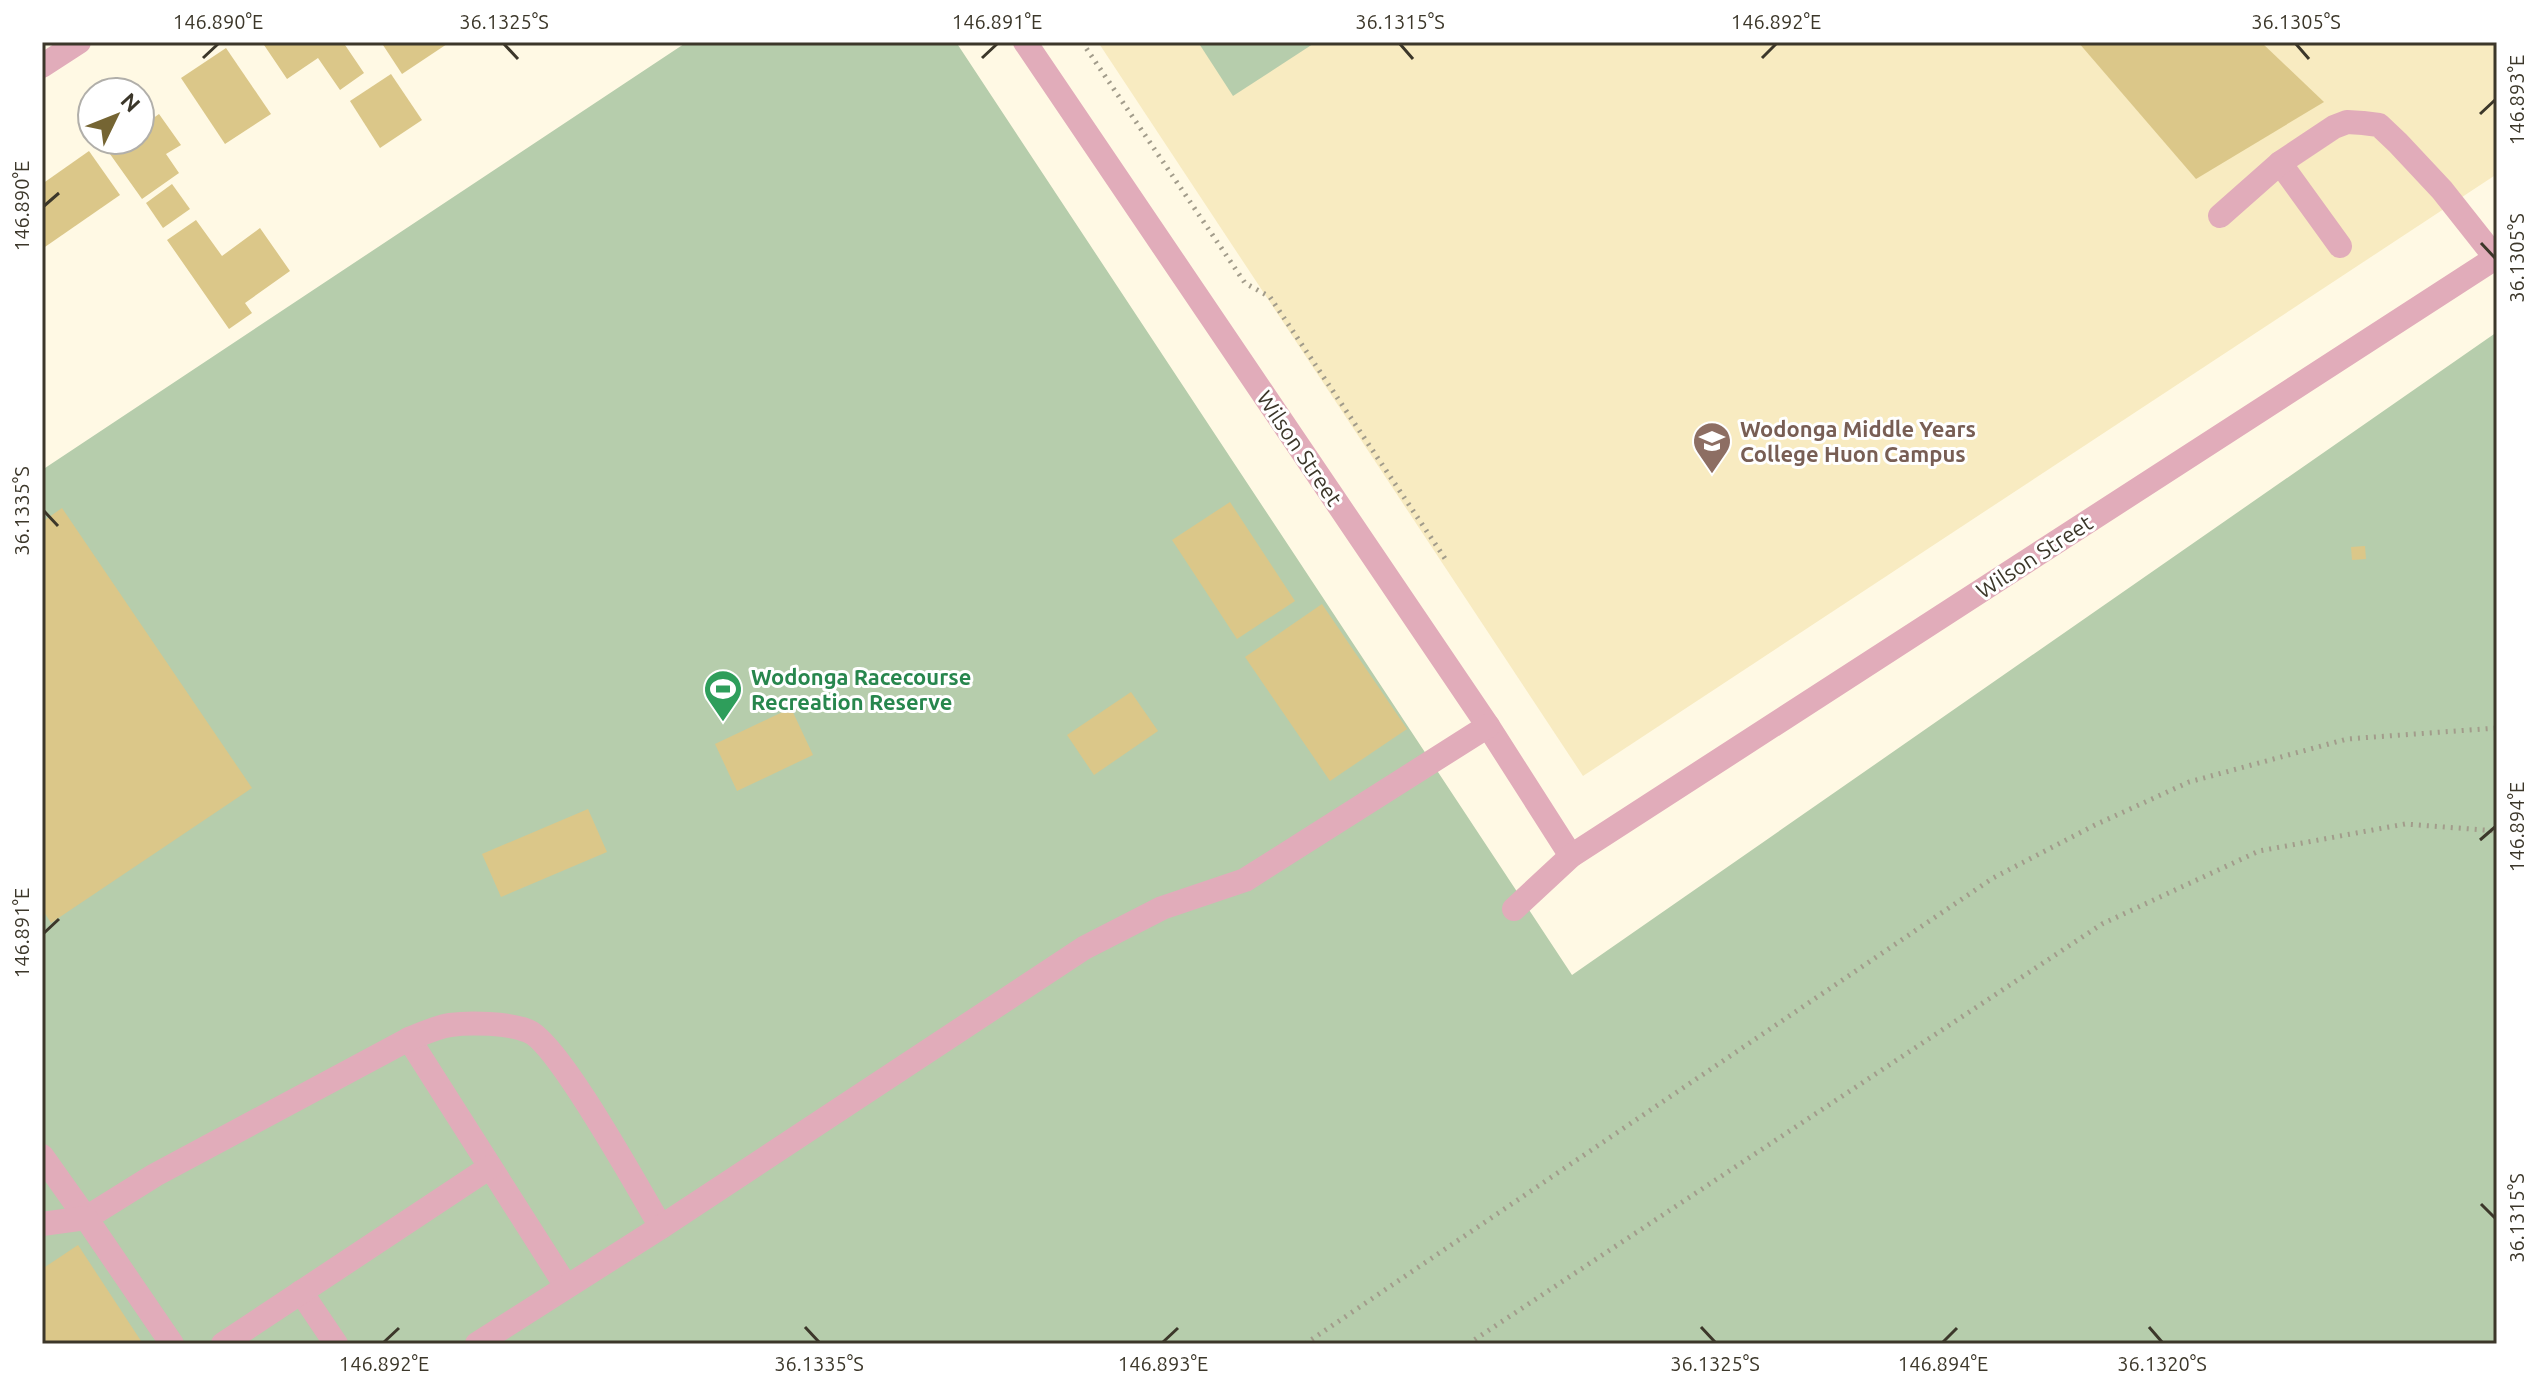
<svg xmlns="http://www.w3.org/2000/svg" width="2539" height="1386" font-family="Ubuntu,sans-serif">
	<rect width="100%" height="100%" fill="#fff9e4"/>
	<!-- built -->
	<path fill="#f8ebc1" d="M 1098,42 L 2497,42 L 2497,174 L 1583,776 Z"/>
	<!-- green -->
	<g fill="#b6cdac">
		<path d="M 687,42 L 956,42 L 1572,975 L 2497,332 L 2497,1344 L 42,1344 L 42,470 Z"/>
		<path d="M 1198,42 L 1316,42 L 1233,96 Z"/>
	</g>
	<!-- building -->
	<g fill="#dbc789">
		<path d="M 262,42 L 343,42 L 364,73 L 340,90 L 318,58 L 287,79 Z"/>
		<path d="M 381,42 L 450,42 L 402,74 Z"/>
		<path d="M 2078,42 L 2261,42 L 2324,102 L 2196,179 Z"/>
		<path d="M 226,48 L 271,114 L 225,144 L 181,78 Z"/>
		<path d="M 391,74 L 422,120 L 380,148 L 350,101 Z"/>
		<path d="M 159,114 L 181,145 L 166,154 L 179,173 L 142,199 L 100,140 L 140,140 L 140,117 L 145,124 Z"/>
		<path d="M 89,151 L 120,195 L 42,249 L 42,184 Z"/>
		<path d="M 172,184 L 190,209 L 163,228 L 146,203 Z"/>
		<path d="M 196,220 L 222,256 L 260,228 L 290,271 L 245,303 L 252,313 L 229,329 L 167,240 Z"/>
		<path d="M 1230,502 L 1295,601 L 1237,639 L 1172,540 Z"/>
		<path d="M 62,508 L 252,788 L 51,923 L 42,909 L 42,522 Z"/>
		<path d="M 2365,546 L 2366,559 L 2352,560 L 2351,547 Z"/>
		<path d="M 1322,604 L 1407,729 L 1330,781 L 1245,657 Z"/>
		<path d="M 1131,692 L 1158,731 L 1094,775 L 1067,735 Z"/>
		<path d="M 791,708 L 813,755 L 737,791 L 715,744 Z"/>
		<path d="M 588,809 L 607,852 L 501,897 L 482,854 Z"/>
		<path d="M 78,1245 L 143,1344 L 42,1344 L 42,1269 Z"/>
	</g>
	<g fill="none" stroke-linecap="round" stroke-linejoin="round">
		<!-- path -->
		<g stroke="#a29c8b" stroke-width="5" stroke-dasharray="2 6" stroke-linecap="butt">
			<path d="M 1082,42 L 1245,283 L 1270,297 L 1448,563"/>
			<path d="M 1305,1344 L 1993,878 L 2095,825 L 2189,782 L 2347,739 L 2497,728"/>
			<path d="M 1468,1344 L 2102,924 L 2259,851 L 2405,824 L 2497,831"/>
		</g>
		<!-- minor -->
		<g stroke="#e1acba" stroke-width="24">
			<path d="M 1025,42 L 1488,726 L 1571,856"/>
			<path d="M 42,66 L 79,42"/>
			<path d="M 2280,163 L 2340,246"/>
			<path d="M 2220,216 L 2280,163 L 2334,127 L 2347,122 L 2363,123 L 2379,125 L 2398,143 L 2442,190 L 2495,257"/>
			<path d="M 1514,909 L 1571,856 L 2497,257"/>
			<path d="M 409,1039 L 566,1286"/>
			<path d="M 42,1156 L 86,1218 L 155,1175 L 409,1039 C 422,1034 436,1027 450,1025 C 470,1022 509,1023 528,1031 C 558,1042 640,1192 661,1227"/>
			<path d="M 42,1224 L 86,1218 L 172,1344"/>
			<path d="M 301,1292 L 336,1344"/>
			<path d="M 223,1344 L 490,1167"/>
			<path d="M 477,1344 L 661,1227 L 1084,948 L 1162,908 L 1245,880 L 1488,726"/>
		</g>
	</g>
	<!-- ticks -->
	<path fill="none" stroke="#3c372a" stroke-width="3" d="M 504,44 L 518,59M 1400,44 L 1413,59M 2296,44 L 2309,59M 203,58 L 218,44M 982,58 L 997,44M 1762,58 L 1776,44M 2480,114 L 2495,100M 44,206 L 59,193M 2481,243 L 2495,258M 44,511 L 58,526M 2480,840 L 2495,827M 44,933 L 59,919M 2481,1204 L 2495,1218M 805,1327 L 819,1342M 1701,1327 L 1715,1342M 2149,1327 L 2162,1342M 384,1342 L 399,1328M 1163,1342 L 1178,1328M 1943,1342 L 1957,1328"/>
	<!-- icons -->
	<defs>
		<symbol id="school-pin" viewBox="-11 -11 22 30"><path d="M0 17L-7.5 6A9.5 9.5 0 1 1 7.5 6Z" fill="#8d6e63" stroke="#fff"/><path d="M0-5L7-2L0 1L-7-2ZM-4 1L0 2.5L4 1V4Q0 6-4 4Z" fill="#fff"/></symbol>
		<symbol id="stadium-pin" viewBox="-11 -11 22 30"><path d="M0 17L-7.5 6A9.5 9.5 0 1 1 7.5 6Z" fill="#2e9e5b" stroke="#fff"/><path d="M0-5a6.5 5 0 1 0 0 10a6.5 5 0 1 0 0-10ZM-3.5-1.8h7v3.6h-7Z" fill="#fff"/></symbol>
	</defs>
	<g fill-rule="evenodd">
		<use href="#school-pin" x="1690" y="419" width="44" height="60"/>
		<use href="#stadium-pin" x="701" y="667" width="44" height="60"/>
	</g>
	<g text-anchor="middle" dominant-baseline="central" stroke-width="6" stroke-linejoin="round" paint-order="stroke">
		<!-- education labels -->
		<g font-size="22" font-weight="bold" fill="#785e54" stroke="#fff" text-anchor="start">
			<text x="1740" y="428">Wodonga Middle Years<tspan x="1740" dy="25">College Huon Campus</tspan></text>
		</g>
		<!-- street labels -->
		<g font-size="22" fill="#3c372a" stroke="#fff">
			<text transform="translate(1300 448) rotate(56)">Wilson Street</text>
			<text transform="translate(2034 556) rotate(-33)">Wilson Street</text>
		</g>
		<!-- leisure labels -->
		<g font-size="22" font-weight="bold" fill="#27864d" stroke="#fff" text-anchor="start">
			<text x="751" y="676">Wodonga Racecourse<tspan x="751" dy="25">Recreation Reserve</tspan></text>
		</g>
	</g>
	<!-- border -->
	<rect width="2539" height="1386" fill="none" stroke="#ffffff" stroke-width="88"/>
	<!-- north arrow -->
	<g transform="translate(116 116) rotate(47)"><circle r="38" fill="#ffffff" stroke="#b1afaa" stroke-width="2"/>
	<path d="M0-6L14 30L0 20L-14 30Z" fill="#756533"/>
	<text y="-12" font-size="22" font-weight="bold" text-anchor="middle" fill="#3c372a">N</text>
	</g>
	<rect x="44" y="44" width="2451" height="1298" fill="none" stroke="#3c372a" stroke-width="3"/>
	<g font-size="20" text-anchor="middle" fill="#3c372a">
		<text x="218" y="29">146.890°E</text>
		<text x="504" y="29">36.1325°S</text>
		<text x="997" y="29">146.891°E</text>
		<text x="1400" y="29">36.1315°S</text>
		<text x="1776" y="29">146.892°E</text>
		<text x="2296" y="29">36.1305°S</text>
		<text transform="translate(2517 100) rotate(-90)" y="7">146.893°E</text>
		<text transform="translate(22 206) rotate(-90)" y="7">146.890°E</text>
		<text transform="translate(2517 258) rotate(-90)" y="7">36.1305°S</text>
		<text transform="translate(22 511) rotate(-90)" y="7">36.1335°S</text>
		<text transform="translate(2517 827) rotate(-90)" y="7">146.894°E</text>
		<text transform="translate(22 933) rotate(-90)" y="7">146.891°E</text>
		<text transform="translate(2517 1218) rotate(-90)" y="7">36.1315°S</text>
		<text x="384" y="1371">146.892°E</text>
		<text x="819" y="1371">36.1335°S</text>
		<text x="1163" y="1371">146.893°E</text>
		<text x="1715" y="1371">36.1325°S</text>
		<text x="1943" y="1371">146.894°E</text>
		<text x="2162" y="1371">36.1320°S</text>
	</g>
</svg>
